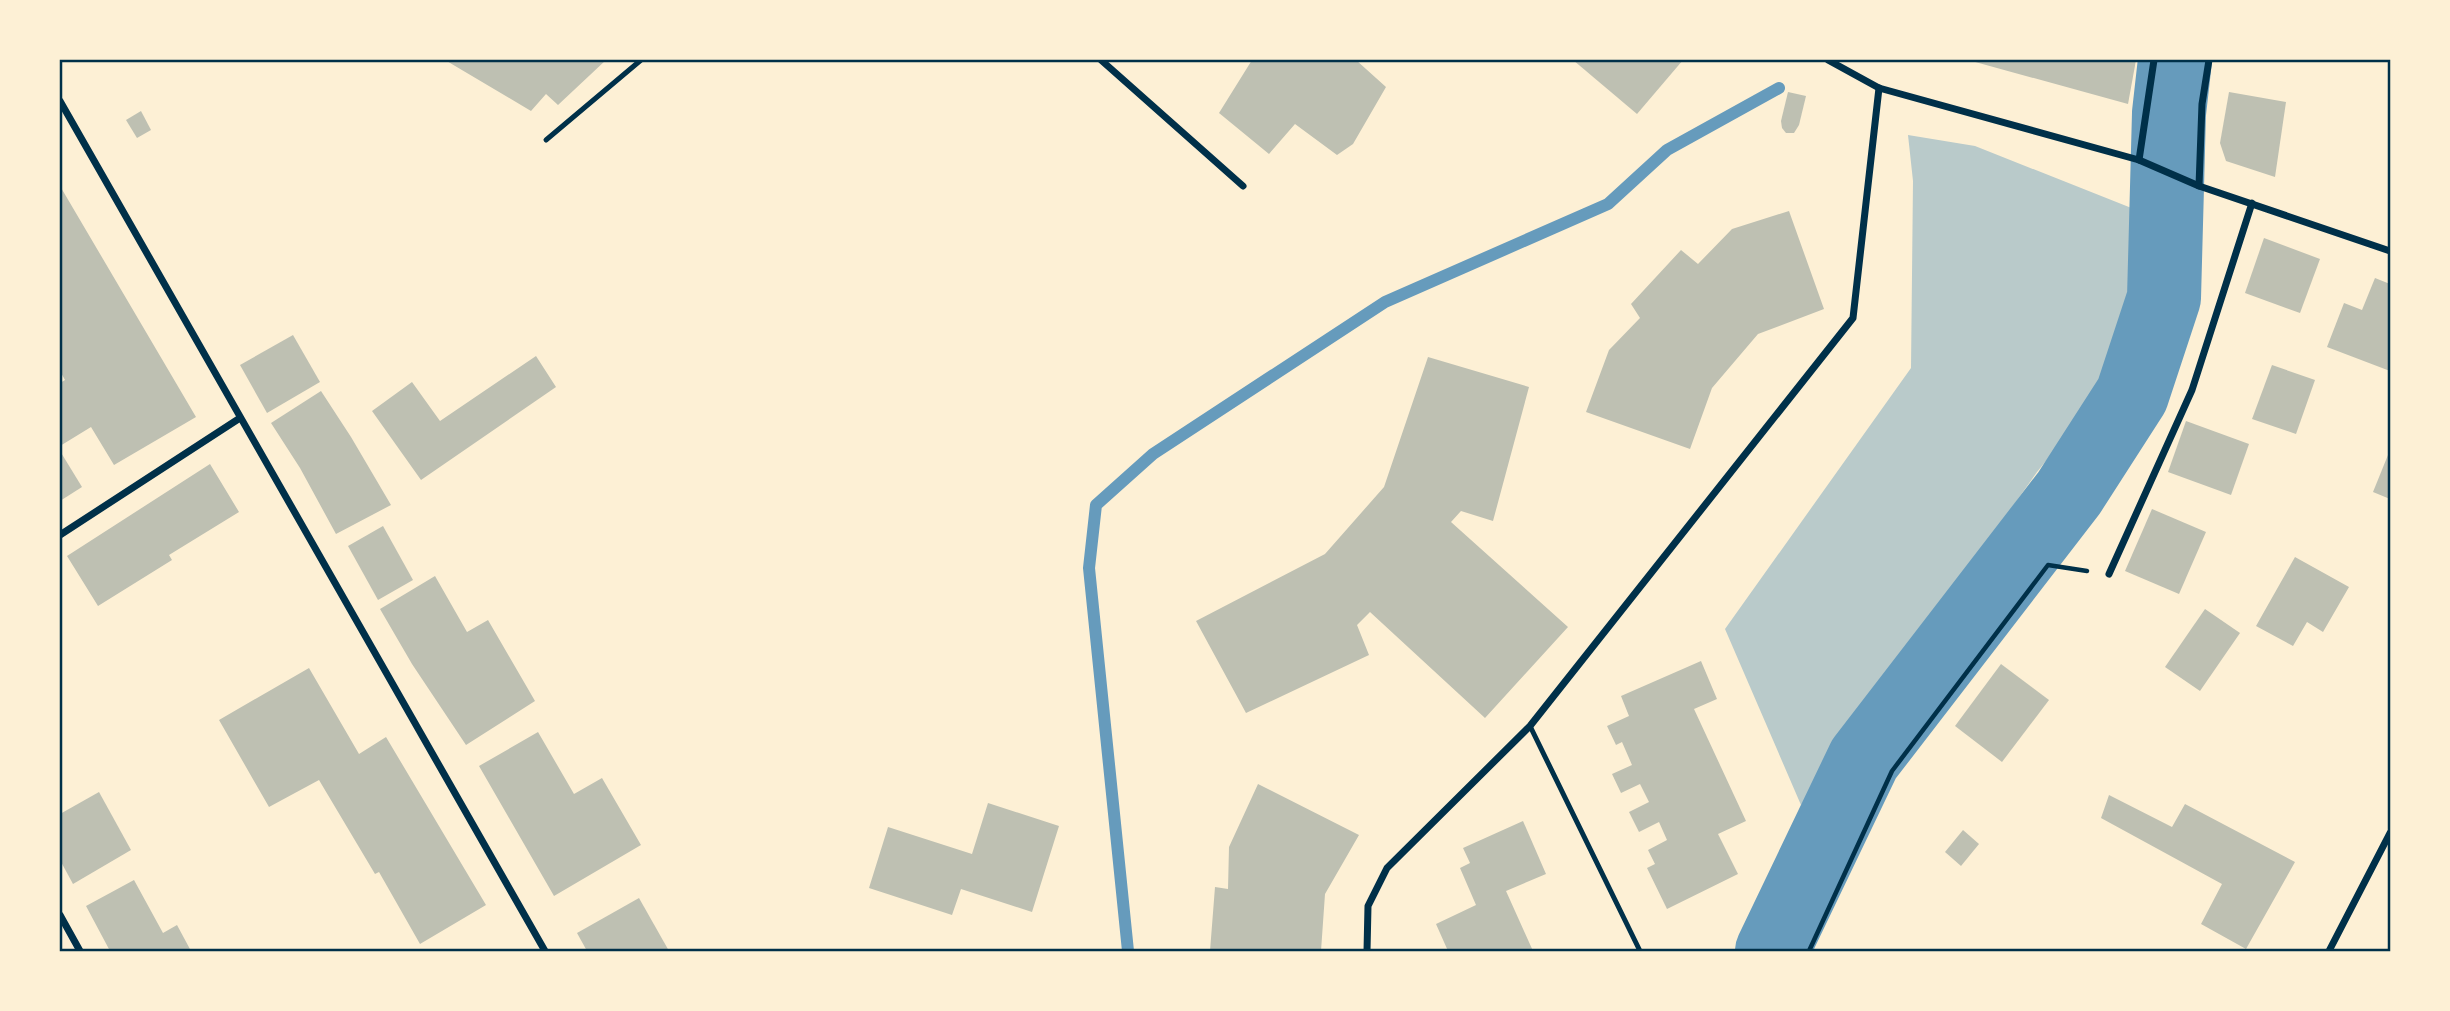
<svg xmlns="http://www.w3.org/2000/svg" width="2450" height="1011" font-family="'Source Sans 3',sans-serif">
	<rect width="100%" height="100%" fill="#fdf0d5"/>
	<!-- green -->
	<path fill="#b9caca" d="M 1908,135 L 1975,146 L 2139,211 L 2147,287 L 2113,377 L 2037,472 L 1801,805 L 1725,629 L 1911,368 L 1913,181 Z"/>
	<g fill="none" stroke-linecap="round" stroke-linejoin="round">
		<!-- stream -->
		<path stroke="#669bbc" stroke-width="12" d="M 1128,951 L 1089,568 L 1096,505 L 1153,454 L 1385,302 L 1608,204 L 1667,150 L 1779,88"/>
		<!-- river -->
		<path stroke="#669bbc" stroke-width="74" d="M 1772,951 L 1864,759 L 2069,493 L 2132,395 L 2164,298 L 2169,113 L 2175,60"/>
	</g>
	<!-- building -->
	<g fill="#bec0b2">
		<path d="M 445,60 L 606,60 L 558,105 L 546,94 L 531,111 Z"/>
		<path d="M 1252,60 L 1356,60 L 1386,87 L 1353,144 L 1337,155 L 1295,124 L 1269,154 L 1219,113 Z"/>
		<path d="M 1573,60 L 1683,60 L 1637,114 Z"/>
		<path d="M 1968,60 L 2136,60 L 2128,104 Z"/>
		<path d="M 1788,92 L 1806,96 L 1799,125 L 1794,133 L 1786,133 L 1782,128 L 1781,121 Z"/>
		<path d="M 2229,92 L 2286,102 L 2275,177 L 2226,161 L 2220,143 Z"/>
		<path d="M 141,111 L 151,130 L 137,138 L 126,120 Z"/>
		<path d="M 60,186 L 196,417 L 114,465 L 91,427 L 60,446 L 60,383 L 65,380 L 60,371 Z"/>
		<path d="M 1789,211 L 1824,309 L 1758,334 L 1712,388 L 1690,449 L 1586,412 L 1609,350 L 1640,318 L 1631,304 L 1681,250 L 1698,264 L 1732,229 Z"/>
		<path d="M 2264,238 L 2320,259 L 2300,313 L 2245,293 Z"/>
		<path d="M 2375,278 L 2390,284 L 2390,371 L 2327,347 L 2344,303 L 2362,310 Z"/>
		<path d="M 293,335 L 320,382 L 267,413 L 240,365 Z"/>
		<path d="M 536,356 L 556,387 L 421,480 L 372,411 L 412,382 L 440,421 Z"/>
		<path d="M 1428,357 L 1529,387 L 1493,521 L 1461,511 L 1451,522 L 1568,627 L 1485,718 L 1370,612 L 1357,625 L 1369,655 L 1246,713 L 1196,621 L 1325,554 L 1384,487 Z"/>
		<path d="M 2272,365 L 2315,380 L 2296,434 L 2252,419 Z"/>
		<path d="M 321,391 L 351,437 L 391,505 L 336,534 L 300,468 L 271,423 Z"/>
		<path d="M 2186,421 L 2249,444 L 2231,495 L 2168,472 Z"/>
		<path d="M 2390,450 L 2390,499 L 2373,492 Z"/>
		<path d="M 60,451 L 82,487 L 60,501 Z"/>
		<path d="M 210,464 L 239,512 L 169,555 L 172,560 L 98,606 L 67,556 Z"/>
		<path d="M 2152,509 L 2206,532 L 2179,594 L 2125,571 Z"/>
		<path d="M 383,526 L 413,580 L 378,600 L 348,546 Z"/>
		<path d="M 2295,557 L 2349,587 L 2323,632 L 2307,622 L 2293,646 L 2256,626 Z"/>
		<path d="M 435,576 L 467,632 L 488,620 L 535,701 L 466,745 L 412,664 L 380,609 Z"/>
		<path d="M 2205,609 L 2240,633 L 2200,691 L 2165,667 Z"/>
		<path d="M 1701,661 L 1717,699 L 1694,709 L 1746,821 L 1718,834 L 1738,874 L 1667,909 L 1647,868 L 1655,864 L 1648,850 L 1667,840 L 1659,822 L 1639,832 L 1629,812 L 1649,802 L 1640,784 L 1621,793 L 1612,774 L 1632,765 L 1622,742 L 1616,745 L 1607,726 L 1629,716 L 1621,696 Z"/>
		<path d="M 2001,664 L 2049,700 L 2002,762 L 1955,726 Z"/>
		<path d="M 309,668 L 359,754 L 386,737 L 486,905 L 420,944 L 379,872 L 375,874 L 319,780 L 269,807 L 219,720 Z"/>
		<path d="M 538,732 L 574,794 L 602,778 L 641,845 L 554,896 L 479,766 Z"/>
		<path d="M 1258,784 L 1359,835 L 1325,894 L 1321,951 L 1210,951 L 1215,887 L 1228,889 L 1229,847 Z"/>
		<path d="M 99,792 L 131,850 L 73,884 L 60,860 L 60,814 Z"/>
		<path d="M 2109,795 L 2172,827 L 2185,804 L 2295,862 L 2246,949 L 2201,924 L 2222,884 L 2101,818 Z"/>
		<path d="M 988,803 L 1059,826 L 1032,912 L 961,889 L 952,915 L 869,888 L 888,827 L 972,854 Z"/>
		<path d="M 1523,821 L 1546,874 L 1506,891 L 1533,951 L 1448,951 L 1436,924 L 1476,905 L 1460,868 L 1470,863 L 1463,848 Z"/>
		<path d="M 1963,830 L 1979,844 L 1961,866 L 1945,852 Z"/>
		<path d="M 134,880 L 163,933 L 177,925 L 191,951 L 110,951 L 86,906 Z"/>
		<path d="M 639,898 L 669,951 L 587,951 L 577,933 Z"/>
	</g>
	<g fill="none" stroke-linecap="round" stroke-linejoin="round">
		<!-- path -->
		<path stroke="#003049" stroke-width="4.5" d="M 1809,951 L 1892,771 L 2048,565 L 2087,571"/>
		<!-- service -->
		<g stroke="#003049" stroke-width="5">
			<path d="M 546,140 L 641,60"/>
			<path d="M 1530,726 L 1640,951"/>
		</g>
		<!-- minor -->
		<g stroke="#003049" stroke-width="7">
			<path d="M 1101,60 L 1243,186"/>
			<path d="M 1828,60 L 1879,88 L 2139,160 L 2199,186 L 2390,251"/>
			<path d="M 60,101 L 545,951"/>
			<path d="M 2139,160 L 2154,60"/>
			<path d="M 2199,186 L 2202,104 L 2209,60"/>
			<path d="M 60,535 L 240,418"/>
			<path d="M 2109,574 L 2192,390 L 2252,203"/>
			<path d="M 60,915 L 80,951"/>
			<path d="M 1367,951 L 1368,906 L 1387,868 L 1530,726 L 1853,318 L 1879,88"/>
			<path d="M 2329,951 L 2390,833"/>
		</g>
	</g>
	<!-- border -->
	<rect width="2450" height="1011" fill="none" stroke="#fdf0d5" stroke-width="122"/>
	<rect x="61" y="61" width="2328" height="889" fill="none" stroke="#003049" stroke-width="2.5"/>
</svg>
